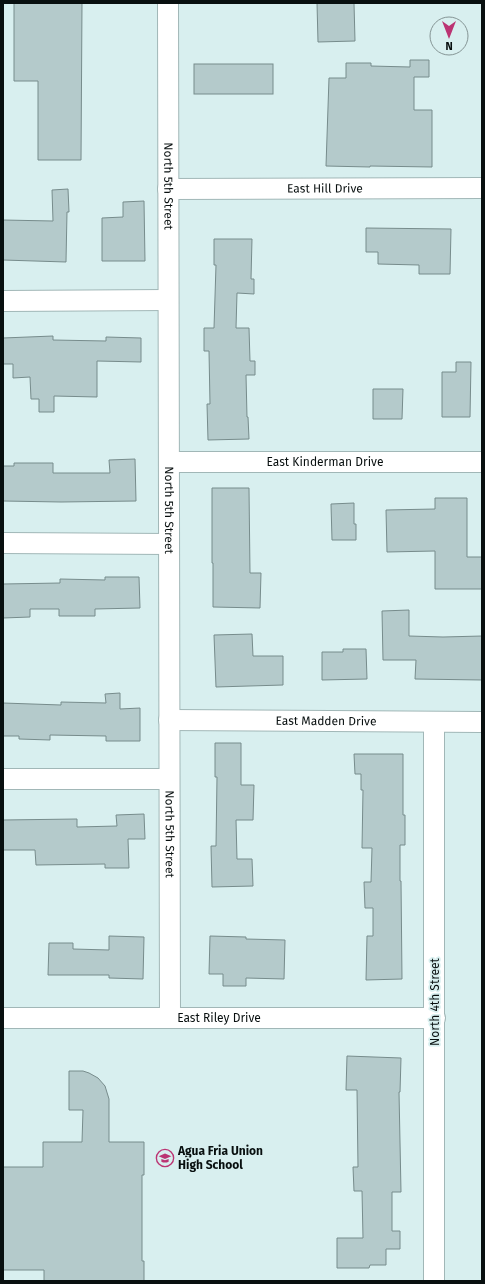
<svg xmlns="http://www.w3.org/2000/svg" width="485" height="1284" font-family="'Fira Sans',sans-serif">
	<rect width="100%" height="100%" fill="#d8efef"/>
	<!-- building -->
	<g fill="#b4cacb" stroke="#778c8c">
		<path d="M 14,3 L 82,3 L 81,160 L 38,160 L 38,81 L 14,81 Z"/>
		<path d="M 317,3 L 354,3 L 355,41 L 318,42 Z"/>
		<path d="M 410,60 L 429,60 L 429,77 L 414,77 L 414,110 L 432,110 L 432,167 L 370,166 L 370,167 L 326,166 L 329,78 L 346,78 L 346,63 L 371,63 L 371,66 L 410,67 Z"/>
		<rect x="194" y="64" width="79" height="30"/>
		<path d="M 68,189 L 69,212 L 67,212 L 66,262 L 3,260 L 3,220 L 53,221 L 52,190 Z"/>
		<path d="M 144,201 L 145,261 L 102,261 L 102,218 L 123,217 L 123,202 Z"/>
		<path d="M 366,228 L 451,229 L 450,274 L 419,274 L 419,265 L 378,264 L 378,252 L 366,252 Z"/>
		<path d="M 214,239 L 252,239 L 251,279 L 254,279 L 254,294 L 237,293 L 236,328 L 249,328 L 250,361 L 255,361 L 255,375 L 246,375 L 247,417 L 248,417 L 249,439 L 208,440 L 207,404 L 210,404 L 209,351 L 204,351 L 204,328 L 214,328 L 216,265 L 214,265 Z"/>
		<path d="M 53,336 L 53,340 L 106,341 L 106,337 L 141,338 L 141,362 L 97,361 L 97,397 L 54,396 L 54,412 L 39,412 L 39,399 L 31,399 L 30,377 L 13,378 L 13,364 L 3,364 L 3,338 Z"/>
		<path d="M 456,362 L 471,362 L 470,417 L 442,417 L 442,372 L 456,372 Z"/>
		<path d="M 373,389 L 403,389 L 402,419 L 373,419 Z"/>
		<path d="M 135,459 L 136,501 L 61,502 L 3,501 L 3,466 L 14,466 L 14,463 L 53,463 L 53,473 L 110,473 L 109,460 Z"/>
		<path d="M 212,488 L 249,488 L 250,573 L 261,573 L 260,608 L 213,607 L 213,563 L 212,563 Z"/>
		<path d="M 435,498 L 467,498 L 467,557 L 482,557 L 482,589 L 435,589 L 435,551 L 387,552 L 386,510 L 435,509 Z"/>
		<path d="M 354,503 L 354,524 L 356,524 L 356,540 L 332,540 L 331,504 Z"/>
		<path d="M 105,577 L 139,577 L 140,608 L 95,609 L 95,616 L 59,616 L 59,609 L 30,609 L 30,617 L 3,618 L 3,584 L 60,583 L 60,579 L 105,580 Z"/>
		<path d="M 409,610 L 409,636 L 443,637 L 482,636 L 482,680 L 415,679 L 416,660 L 383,660 L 382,611 Z"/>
		<path d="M 252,634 L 253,656 L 283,656 L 283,685 L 216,687 L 214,635 Z"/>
		<path d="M 343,649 L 366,649 L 367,679 L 322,680 L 322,652 L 343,652 Z"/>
		<path d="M 120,693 L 120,709 L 140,708 L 140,741 L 106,741 L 106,736 L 50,735 L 50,740 L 19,739 L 19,736 L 3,736 L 3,703 L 61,705 L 61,702 L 106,703 L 105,694 Z"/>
		<path d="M 215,743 L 241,743 L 241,785 L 254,785 L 253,820 L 236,820 L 237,859 L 252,859 L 253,886 L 212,887 L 211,846 L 216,846 L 217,777 L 215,777 Z"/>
		<path d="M 354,754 L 403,754 L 403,815 L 405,815 L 405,845 L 400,845 L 400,881 L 401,881 L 402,979 L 366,980 L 367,936 L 373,936 L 373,908 L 365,908 L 364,882 L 371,882 L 372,848 L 362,848 L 363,790 L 361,790 L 361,774 L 355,774 Z"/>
		<path d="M 144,814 L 145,839 L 128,839 L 129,868 L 105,868 L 105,864 L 36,865 L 35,850 L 3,850 L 3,820 L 77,819 L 77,827 L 117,826 L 116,815 Z"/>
		<path d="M 109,936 L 144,937 L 143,979 L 109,978 L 109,975 L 48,975 L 49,943 L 73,943 L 73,949 L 109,950 Z"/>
		<path d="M 210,936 L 246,937 L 246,939 L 285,940 L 284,979 L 246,978 L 246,986 L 223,986 L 223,974 L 209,974 Z"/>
		<path d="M 347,1056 L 401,1058 L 400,1092 L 399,1092 L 401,1192 L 392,1192 L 392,1231 L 400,1231 L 400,1249 L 386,1249 L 386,1265 L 370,1265 L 369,1268 L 337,1268 L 337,1238 L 363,1238 L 362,1191 L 354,1191 L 353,1167 L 358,1167 L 357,1090 L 346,1090 Z"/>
		<path d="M 69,1071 L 83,1071 L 89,1073 L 98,1078 L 105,1086 L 109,1099 L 109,1142 L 144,1142 L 144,1175 L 142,1175 L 142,1261 L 144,1261 L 144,1281 L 44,1281 L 44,1270 L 3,1270 L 3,1167 L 43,1167 L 43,1142 L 82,1142 L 83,1110 L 69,1110 Z"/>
	</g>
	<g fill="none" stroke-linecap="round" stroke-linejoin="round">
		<defs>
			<g id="minor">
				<path id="s1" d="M 168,3 L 170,1018"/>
				<path id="s2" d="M 168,189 L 482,188"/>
				<path d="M 3,301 L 168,300"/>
				<path id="s3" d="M 169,462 L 482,462"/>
				<path d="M 3,543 L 169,544"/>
				<path id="s4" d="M 169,720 L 482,722"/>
				<path d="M 434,722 L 434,1281"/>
				<path d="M 3,779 L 169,779"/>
				<path id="s5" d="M 3,1018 L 435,1018"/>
			</g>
		</defs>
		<!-- minor casing -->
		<use href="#minor" stroke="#a1b7b7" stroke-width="22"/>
		<!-- minor -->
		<use href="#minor" stroke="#fff" stroke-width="20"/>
	</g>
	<!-- icons -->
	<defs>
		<symbol id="school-ring" viewBox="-11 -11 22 22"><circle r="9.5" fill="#d8efef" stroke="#bb3473" stroke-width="1.5"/><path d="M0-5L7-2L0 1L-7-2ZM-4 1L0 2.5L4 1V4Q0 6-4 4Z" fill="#bb3473"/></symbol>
	</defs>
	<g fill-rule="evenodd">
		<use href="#school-ring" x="155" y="1148" width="20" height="20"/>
	</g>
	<g text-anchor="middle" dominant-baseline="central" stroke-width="3.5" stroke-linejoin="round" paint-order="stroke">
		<!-- street labels -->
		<g font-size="12" fill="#080f0f" stroke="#d8efef">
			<text stroke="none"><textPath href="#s1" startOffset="183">North 5th Street</textPath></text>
			<text stroke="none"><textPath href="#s2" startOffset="157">East Hill Drive</textPath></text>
			<text stroke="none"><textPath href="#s3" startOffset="156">East Kinderman Drive</textPath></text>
			<text stroke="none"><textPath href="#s1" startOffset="507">North 5th Street</textPath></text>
			<text stroke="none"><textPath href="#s4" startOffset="157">East Madden Drive</textPath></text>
			<text stroke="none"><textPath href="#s1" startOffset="831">North 5th Street</textPath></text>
			<text transform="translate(435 1002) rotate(-90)">North 4th Street</text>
			<text stroke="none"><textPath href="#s5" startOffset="216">East Riley Drive</textPath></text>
		</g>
		<!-- poi labels -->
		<g font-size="12" font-weight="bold" fill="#080f0f" stroke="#d8efef" text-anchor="start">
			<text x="178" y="1151">Agua Fria Union<tspan x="178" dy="14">High School</tspan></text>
		</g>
	</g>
	<!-- border -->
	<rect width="485" height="1284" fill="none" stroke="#080f0f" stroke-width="8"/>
	<!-- north arrow -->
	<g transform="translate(449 36) rotate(180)"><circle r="19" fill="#d8efef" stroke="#859595"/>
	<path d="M0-3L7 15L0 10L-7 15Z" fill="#bb3473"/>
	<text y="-6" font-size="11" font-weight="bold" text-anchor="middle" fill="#080f0f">N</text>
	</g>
</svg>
